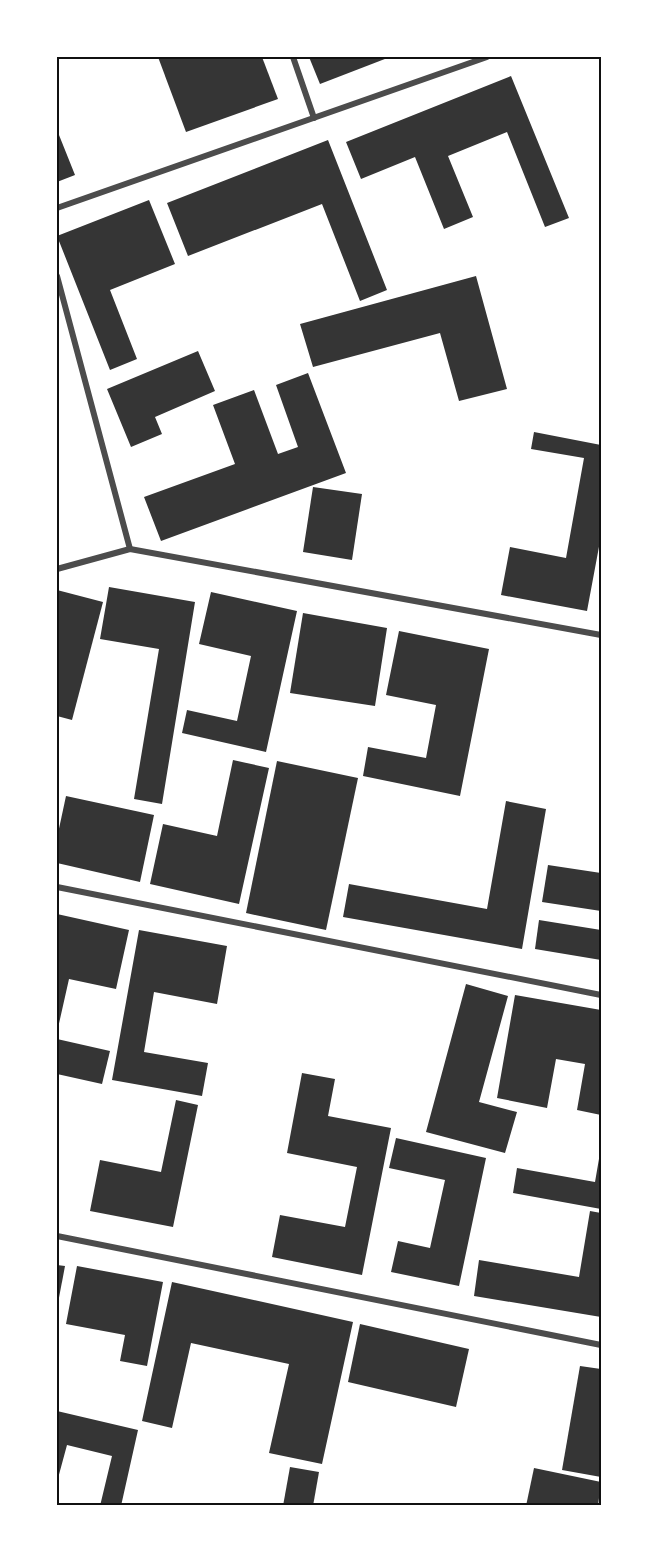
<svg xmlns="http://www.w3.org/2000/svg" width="658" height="1563" font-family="Overpass,sans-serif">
	<rect width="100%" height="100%" fill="#fff"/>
	<!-- building -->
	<g fill="#353535">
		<path d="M 158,57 L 262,57 L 278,99 L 186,132 Z"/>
		<path d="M 309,57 L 390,57 L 320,84 Z"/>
		<path d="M 511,76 L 569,218 L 545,227 L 507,132 L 448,156 L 473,217 L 444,229 L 415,157 L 361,179 L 346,142 Z"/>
		<path d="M 57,130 L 75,175 L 57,182 Z"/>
		<path d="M 328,140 L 387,290 L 360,301 L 322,204 L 188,256 L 167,203 Z"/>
		<path d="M 149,200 L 175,264 L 110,290 L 137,359 L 110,370 L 57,236 Z"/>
		<path d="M 476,276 L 507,389 L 459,401 L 440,333 L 313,367 L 300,324 Z"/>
		<path d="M 198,351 L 215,391 L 155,417 L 162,434 L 131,447 L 107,389 Z"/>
		<path d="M 308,373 L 346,473 L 161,541 L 144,497 L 235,464 L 213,405 L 254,390 L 278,454 L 298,447 L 276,385 Z"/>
		<path d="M 534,432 L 601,445 L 601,536 L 587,611 L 501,595 L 510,547 L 566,558 L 584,458 L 531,449 Z"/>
		<path d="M 313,487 L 362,494 L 352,560 L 303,552 Z"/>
		<path d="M 109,587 L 195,602 L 162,804 L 134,799 L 159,649 L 100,639 Z"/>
		<path d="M 57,590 L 103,602 L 72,720 L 57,716 Z"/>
		<path d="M 211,592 L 297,611 L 266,752 L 182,733 L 187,710 L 237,721 L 251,656 L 199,644 Z"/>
		<path d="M 303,613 L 387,628 L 375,706 L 290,693 Z"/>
		<path d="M 399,631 L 489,649 L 460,796 L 363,776 L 368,747 L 426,758 L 436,705 L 386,695 Z"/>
		<path d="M 233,760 L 269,768 L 239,904 L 150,884 L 163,824 L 217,836 Z"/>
		<path d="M 277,761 L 358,778 L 326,930 L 246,913 Z"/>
		<path d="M 66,796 L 154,815 L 140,882 L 57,863 L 57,838 Z"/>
		<path d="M 506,801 L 546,809 L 522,949 L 343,917 L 349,884 L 487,909 Z"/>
		<path d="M 548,865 L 601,873 L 601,911 L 542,902 Z"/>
		<path d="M 57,914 L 129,930 L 116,989 L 69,979 L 58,1028 Z"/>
		<path d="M 539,920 L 601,930 L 601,960 L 535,949 Z"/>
		<path d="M 139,930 L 227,946 L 217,1004 L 154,992 L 144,1052 L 208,1063 L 202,1096 L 112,1080 Z"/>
		<path d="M 466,984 L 508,996 L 479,1102 L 517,1112 L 505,1153 L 426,1132 Z"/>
		<path d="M 515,995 L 601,1010 L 601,1115 L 577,1110 L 585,1064 L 556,1059 L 547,1108 L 497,1098 Z"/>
		<path d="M 57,1039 L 110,1051 L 102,1084 L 57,1074 Z"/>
		<path d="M 302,1073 L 335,1079 L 328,1116 L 391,1128 L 362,1275 L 272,1257 L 280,1215 L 345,1227 L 357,1167 L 287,1153 Z"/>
		<path d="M 176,1100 L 198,1105 L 173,1227 L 90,1211 L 100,1160 L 161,1172 Z"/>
		<path d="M 396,1138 L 486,1158 L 459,1286 L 391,1272 L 398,1241 L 430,1248 L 445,1180 L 389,1168 Z"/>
		<path d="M 600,1153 L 601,1153 L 601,1209 L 513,1193 L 517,1168 L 595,1182 Z"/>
		<path d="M 590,1211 L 601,1213 L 601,1317 L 474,1296 L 479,1260 L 579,1277 Z"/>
		<path d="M 57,1265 L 65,1266 L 58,1303 L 57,1302 Z"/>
		<path d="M 77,1266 L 163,1282 L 147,1366 L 120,1361 L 125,1335 L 66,1324 Z"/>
		<path d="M 172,1282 L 353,1322 L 322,1464 L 269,1453 L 289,1364 L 191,1343 L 172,1428 L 142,1421 Z"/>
		<path d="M 360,1324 L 469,1349 L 456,1407 L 348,1382 Z"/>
		<path d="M 580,1366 L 601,1369 L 601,1477 L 562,1470 Z"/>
		<path d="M 57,1411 L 138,1430 L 121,1506 L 100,1506 L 112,1456 L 67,1445 L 57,1482 Z"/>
		<path d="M 290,1467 L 319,1472 L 313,1506 L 283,1506 Z"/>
		<path d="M 534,1468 L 601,1482 L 598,1506 L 526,1506 Z"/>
	</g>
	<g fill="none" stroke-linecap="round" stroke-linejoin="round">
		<!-- minor -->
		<g stroke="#4c4c4c" stroke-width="6">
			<path d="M 293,57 L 314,118"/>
			<path d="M 57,208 L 487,57"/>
			<path d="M 57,276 L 130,549"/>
			<path d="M 57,569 L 130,549 L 601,635"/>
			<path d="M 57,887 L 601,995"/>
			<path d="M 57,1236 L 601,1345"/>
		</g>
	</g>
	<!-- border -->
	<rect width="658" height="1563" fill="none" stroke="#ffffff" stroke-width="117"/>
	<rect x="58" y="58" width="542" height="1446" fill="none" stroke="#111" stroke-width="2"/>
</svg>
